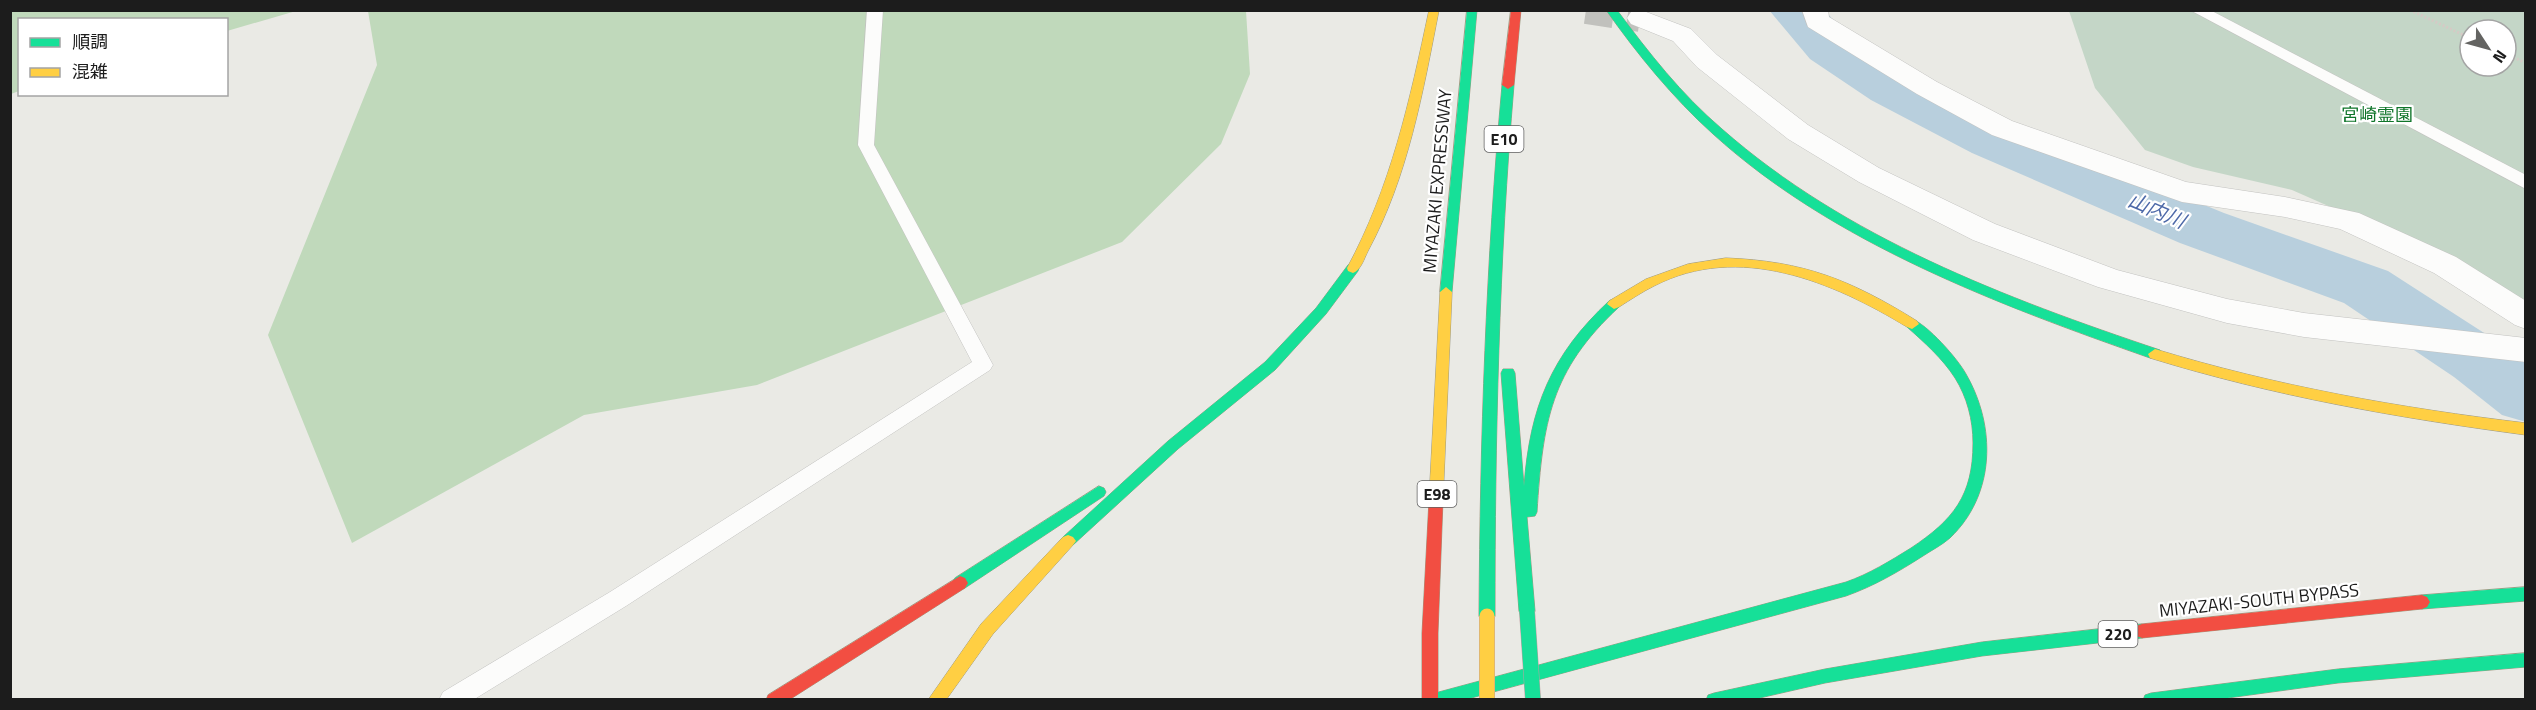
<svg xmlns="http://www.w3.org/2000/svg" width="2536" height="710" font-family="'Titillium Web','Noto Sans JP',sans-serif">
	<rect width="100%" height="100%" fill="#eaeae5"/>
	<!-- forest -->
	<g fill="#c0d9bb">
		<path d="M 11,10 L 296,10 L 296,11 L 227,31 L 226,20 L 20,20 L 19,91 L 11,94 Z"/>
		<path d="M 368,11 L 1246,11 L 1250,74 L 1221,144 L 1122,242 L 757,385 L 584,415 L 352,543 L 268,335 L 377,65 Z"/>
	</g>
	<!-- cemetery -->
	<path fill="#c4d6c7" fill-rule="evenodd" d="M 2069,11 L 2525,11 L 2525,307 L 2428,250 L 2292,190 L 2193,167 L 2145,150 L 2095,88 ZM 2470,30 L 2506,30 L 2506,66 L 2470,66 Z"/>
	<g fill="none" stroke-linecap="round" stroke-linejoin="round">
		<!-- river -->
		<path fill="#b8cfdd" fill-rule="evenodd" d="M 1769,10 L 1824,10 L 1848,35 L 1909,76 L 2012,127 L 2224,213 L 2388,271 L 2526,360 L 2526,422 L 2502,415 L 2454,377 L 2344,303 L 2180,243 L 1972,153 L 1871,100 L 1810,59 Z"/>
		<!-- street-tunnel -->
		<path stroke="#c1c1bd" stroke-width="28" stroke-dasharray="28 14" stroke-linecap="butt" d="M 1586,10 L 1640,18"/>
		<defs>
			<g id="lane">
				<path d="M 867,10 L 883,10 L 874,145 L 993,365 L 990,370 L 626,606 L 473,700 L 439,700 L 443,692 L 610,592 L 972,362 L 858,145 Z"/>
				<path d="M 2190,10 L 2210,10 L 2526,175 L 2526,189 Z"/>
			</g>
			<g id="street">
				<path d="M 1641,10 L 1691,29 L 1717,55 L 1808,125 L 1879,168 L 1995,224 L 2117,270 L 2227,299 L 2304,313 L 2526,338 L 2526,362 L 2304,337 L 2227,323 L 2098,287 L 1973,240 L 1859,182 L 1788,139 L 1697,67 L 1673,41 L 1631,24 L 1627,18 L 1631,12 Z"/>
				<path d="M 1802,10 L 1828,10 L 1829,17 L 1937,82 L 2012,121 L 2186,182 L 2285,197 L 2359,213 L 2456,257 L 2526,301 L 2526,329 L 2515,325 L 2434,273 L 2340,229 L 2285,217 L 2182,202 L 1992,135 L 1917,94 L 1808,27 Z"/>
			</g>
			<g id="fast">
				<path d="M 1467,10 L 1477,10 L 1452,292 L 1446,297 L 1440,292 Z"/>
				<path d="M 1606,10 L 1617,10 C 1649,53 1681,94 1722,129 C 1846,238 2005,298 2160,350 L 2162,354 L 2160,358 L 2150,358 C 1999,305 1833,243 1713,134 C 1672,97 1638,55 1606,10 Z"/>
				<path d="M 1508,81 L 1514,85 C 1499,262 1495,439 1495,616 L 1493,621 L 1487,623 L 1481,621 L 1479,616 C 1480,439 1486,262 1502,85 Z"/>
				<path d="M 1353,263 L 1359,268 L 1358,271 L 1326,314 L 1275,370 L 1178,449 L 1073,545 L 1068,547 L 1063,545 L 1060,541 L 1063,537 L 1168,441 L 1265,362 L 1316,308 L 1348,265 Z"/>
				<path d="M 1614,299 L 1621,304 L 1619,307 C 1550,371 1543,422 1537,512 L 1535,516 L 1527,517 L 1535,611 L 1533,616 L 1527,618 L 1521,616 L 1519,611 L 1501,373 L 1503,369 L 1513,369 L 1515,373 L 1524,486 C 1530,407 1551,355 1609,301 Z"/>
				<path d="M 1912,319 C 1927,324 1958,359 1966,374 C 1996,426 1996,494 1950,538 C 1942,545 1932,550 1923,556 C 1898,572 1874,586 1846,596 L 1464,700 L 1427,700 L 1429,695 L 1435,693 L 1846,582 C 1869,574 1890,561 1911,548 C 1953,520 1973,496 1973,443 C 1973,420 1967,397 1955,378 C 1943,359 1924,342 1907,327 L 1905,324 Z"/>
				<path d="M 1099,486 L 1104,488 L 1106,492 L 1104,496 L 965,588 L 960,590 L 955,588 L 952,583 L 955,578 Z"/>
				<path d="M 2526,587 L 2526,601 L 2422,609 L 2417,607 L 2414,602 L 2417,597 L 2422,595 Z"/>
				<path d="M 2142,624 L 2148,626 L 2150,631 L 2148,636 L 2142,638 L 1982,656 L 1825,683 L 1751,700 L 1706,700 L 1708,695 L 1714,693 L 1825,669 L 1982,642 Z"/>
				<path d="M 2526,653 L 2526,667 L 2338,683 L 2213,700 L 2143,700 L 2145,695 L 2151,693 L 2338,669 Z"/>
			</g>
			<g id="slow">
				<path d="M 1429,10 L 1439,10 C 1423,92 1408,177 1368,251 C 1364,259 1361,270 1353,273 L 1348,271 L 1347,268 C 1391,187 1410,100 1429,10 Z"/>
				<path d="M 1726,258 C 1804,261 1851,280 1917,321 L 1919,324 L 1912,329 L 1907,327 C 1833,282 1739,242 1654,286 C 1642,292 1630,300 1619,307 L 1614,309 L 1607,304 L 1609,301 L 1646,279 L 1688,264 Z"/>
				<path d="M 1446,287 L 1452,292 L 1443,500 L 1441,504 L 1436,506 L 1431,504 L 1429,500 L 1440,292 Z"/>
				<path d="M 2155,349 C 2276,386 2400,408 2526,423 L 2526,435 C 2398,418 2273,396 2150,358 L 2148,354 Z"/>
				<path d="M 1068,535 L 1073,537 L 1076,541 L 1073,545 L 993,634 L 946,700 L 928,700 L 981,624 L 1063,537 Z"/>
			</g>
			<g id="jam">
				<path d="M 1511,10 L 1521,10 L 1514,85 L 1508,89 L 1502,85 Z"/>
				<path d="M 1436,494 L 1441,496 L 1443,500 L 1438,633 L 1438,700 L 1422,700 L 1422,633 L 1429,500 L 1431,496 Z"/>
				<path d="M 960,576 L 965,578 L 968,583 L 965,588 L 789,700 L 766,700 L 768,695 Z"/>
				<path d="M 2422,595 L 2427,597 L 2430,602 L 2427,607 L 2422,609 L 2142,638 L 2136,636 L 2134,631 L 2136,626 L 2142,624 Z"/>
			</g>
		</defs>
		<!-- lane casing -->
		<use href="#lane" stroke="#c3c3c1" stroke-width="1"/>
		<!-- street casing -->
		<use href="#street" stroke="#c3c3c1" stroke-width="1"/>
		<!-- fast casing -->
		<use href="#fast" stroke="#9f9b83" stroke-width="1"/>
		<!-- slow casing -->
		<use href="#slow" stroke="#9f9b83" stroke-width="1"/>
		<!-- jam casing -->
		<use href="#jam" stroke="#9f9b83" stroke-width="1"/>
		<!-- path -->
		<g stroke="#d5cac5" stroke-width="3" stroke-dasharray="2 2" stroke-linecap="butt">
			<path d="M 2410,10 L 2470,38"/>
			<path d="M 2506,54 L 2526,63"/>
		</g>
		<!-- lane -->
		<use href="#lane" fill="#fcfcfb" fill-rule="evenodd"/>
		<!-- street -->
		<use href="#street" fill="#fcfcfb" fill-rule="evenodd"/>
		<!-- fast -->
		<use href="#fast" fill="#16e098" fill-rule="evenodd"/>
		<!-- slow -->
		<use href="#slow" fill="#ffcf43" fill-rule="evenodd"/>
		<!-- jam -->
		<use href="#jam" fill="#f24e42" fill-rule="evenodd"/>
		<defs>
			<path id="fast-bridge" d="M 1527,611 L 1533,700"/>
			<path id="slow-bridge" d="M 1487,616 L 1487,700"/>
		</defs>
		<!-- fast-bridge casing -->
		<use href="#fast-bridge" stroke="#be9ea1" stroke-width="16" stroke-linecap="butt"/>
		<!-- slow-bridge casing -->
		<use href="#slow-bridge" stroke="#be9ea1" stroke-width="16" stroke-linecap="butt"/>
		<!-- fast-bridge -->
		<use href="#fast-bridge" stroke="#16e098" stroke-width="15"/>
		<!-- slow-bridge -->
		<use href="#slow-bridge" stroke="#ffcf43" stroke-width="15"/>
	</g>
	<g text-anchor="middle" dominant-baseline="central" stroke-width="4.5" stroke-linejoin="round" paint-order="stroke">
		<!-- shield labels -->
		<g fill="#fff" stroke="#606060" stroke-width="1.5">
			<rect x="1484.5" y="126" width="39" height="26" rx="4.5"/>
			<rect x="1417.5" y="481" width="39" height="26" rx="4.5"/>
			<rect x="2098.5" y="621" width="39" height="26" rx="4.5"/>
		</g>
		<g font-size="16" font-weight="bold" fill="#1c1c1c">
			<text x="1504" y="139">E10</text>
			<text x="1437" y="494">E98</text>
			<text x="2118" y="634">220</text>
		</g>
		<!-- park labels -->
		<g font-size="18" fill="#0f752a" stroke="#fff">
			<text x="2377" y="114">宮崎霊園</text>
		</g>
		<!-- street labels -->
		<g font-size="18" fill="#1c1c1c" stroke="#fff">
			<text transform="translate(1437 181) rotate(-85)">MIYAZAKI EXPRESSWAY</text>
			<text transform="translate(2259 600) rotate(-6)">MIYAZAKI-SOUTH BYPASS</text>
		</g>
		<!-- water labels -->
		<g font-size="20" font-style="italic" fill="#4d69a8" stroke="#fff">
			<text transform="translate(2157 210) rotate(23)">山内川</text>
		</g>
	</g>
	<!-- border -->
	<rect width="2536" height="710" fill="none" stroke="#1c1c1c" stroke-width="24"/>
	<!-- legend -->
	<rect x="18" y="18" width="210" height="78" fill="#ffffff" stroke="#a4a4a4" stroke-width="1.5"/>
	<rect x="30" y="38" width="30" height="9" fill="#16e098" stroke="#a4a4a4" stroke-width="1.5"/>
	<text x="72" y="48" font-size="18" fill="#1c1c1c">順調</text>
	<rect x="30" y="68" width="30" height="9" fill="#ffcf43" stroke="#a4a4a4" stroke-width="1.5"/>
	<text x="72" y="78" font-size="18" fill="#1c1c1c">混雑</text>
	<!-- north arrow -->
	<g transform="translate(2488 48) rotate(126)"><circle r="28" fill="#ffffff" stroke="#a4a4a4" stroke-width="1.5"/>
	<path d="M0-4.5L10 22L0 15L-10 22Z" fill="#646462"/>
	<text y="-9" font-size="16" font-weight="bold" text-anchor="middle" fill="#1c1c1c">N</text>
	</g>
</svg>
